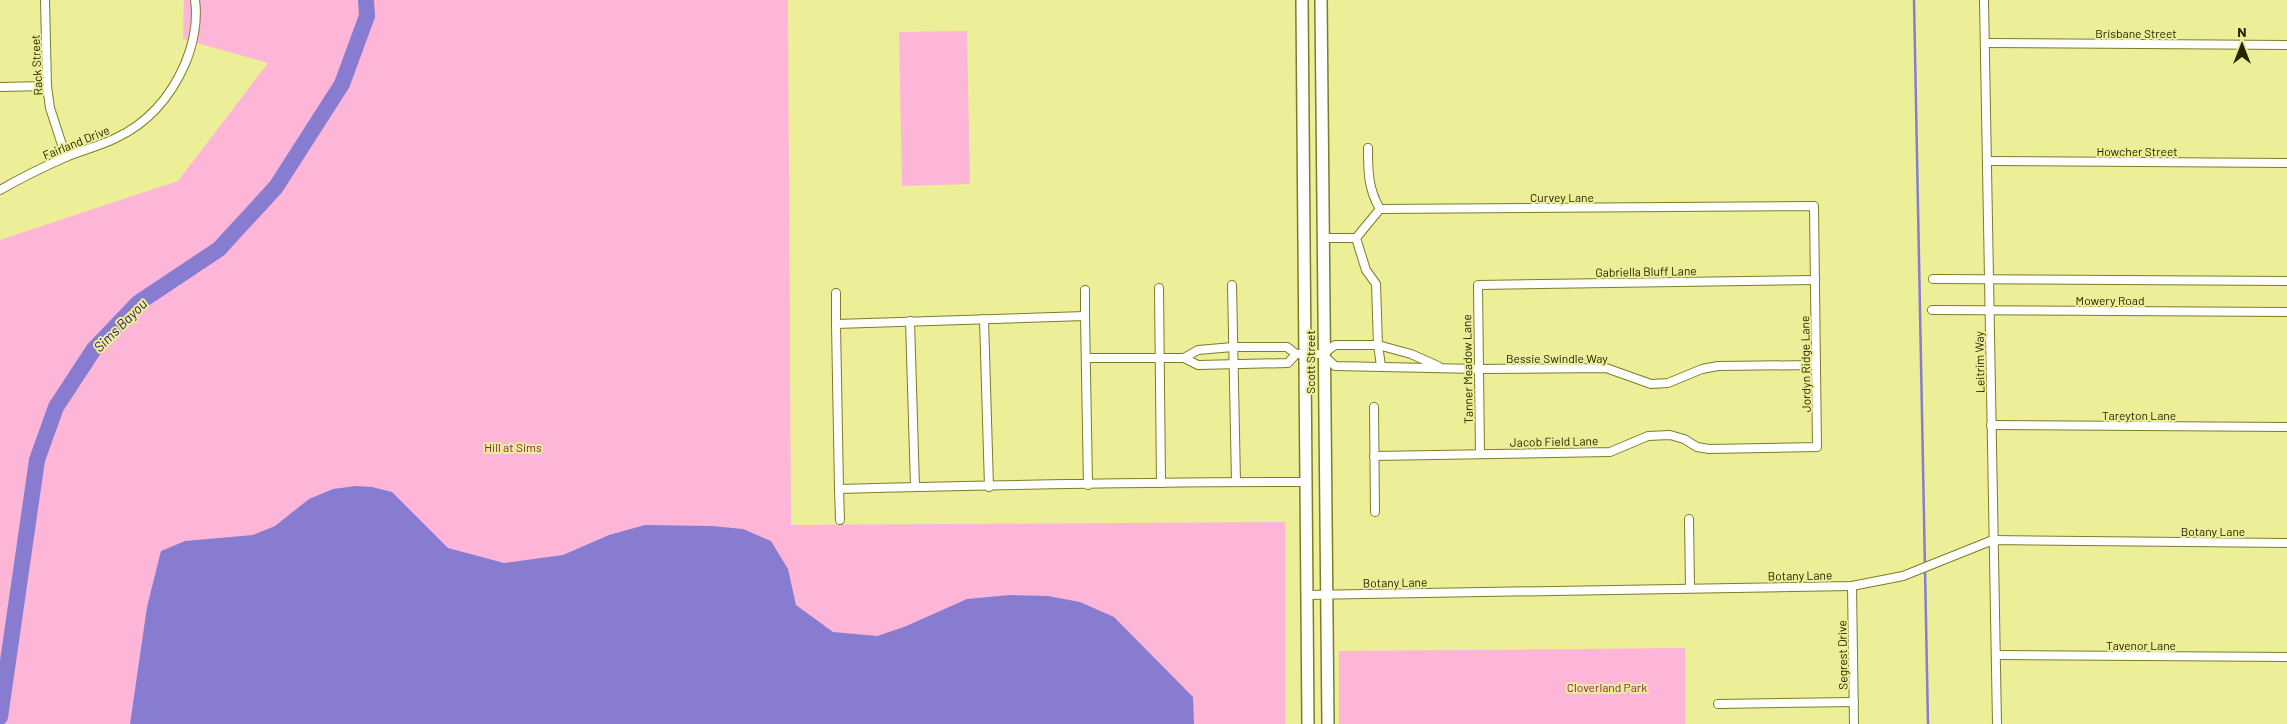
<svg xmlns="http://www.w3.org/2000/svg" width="2287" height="724" font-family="Barlow,sans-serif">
	<rect width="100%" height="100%" fill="#edee98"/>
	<!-- green -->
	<g fill="#fdb6d8">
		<path d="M 184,0 L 788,0 L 791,525 L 1285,522 L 1285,724 L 0,724 L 0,240 L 178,181 L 268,63 L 183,39 Z"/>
		<path d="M 967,31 L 970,184 L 902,186 L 899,32 Z"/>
		<path d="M 1685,648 L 1685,724 L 1339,724 L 1339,651 Z"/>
	</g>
	<!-- water -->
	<path fill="#887cd0" d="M 356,486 L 372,487 L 392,492 L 448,548 L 504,563 L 563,555 L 609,535 L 645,525 L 712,526 L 743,529 L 771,541 L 788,569 L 796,605 L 833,632 L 877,636 L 904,627 L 967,599 L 1010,595 L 1048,596 L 1080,602 L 1114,617 L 1193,697 L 1194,724 L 130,724 L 147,607 L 161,551 L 185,541 L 253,535 L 275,526 L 309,499 L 333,489 Z"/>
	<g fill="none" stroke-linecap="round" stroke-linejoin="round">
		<!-- stream -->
		<path stroke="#887cd0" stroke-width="2.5" d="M 1914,0 L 1928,724"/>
		<!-- river -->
		<path stroke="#887cd0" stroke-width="16" d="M 0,717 L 37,460 L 56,407 L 94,349 L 138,303 L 219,249 L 276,187 L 342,84 L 367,16 L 366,0"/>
		<defs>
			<g id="street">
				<path d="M 45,0 L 47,86 L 50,108 L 66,157"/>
				<path d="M 1984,0 L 1997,724"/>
				<path d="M 1985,43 L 2287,45"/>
				<path d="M 0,87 L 47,86"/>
				<path d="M 1368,148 C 1368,171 1368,189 1380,209"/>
				<path d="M 1987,161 L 2287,163"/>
				<path d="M 0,190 C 21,178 43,167 66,157 C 82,150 100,146 116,138 C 148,123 171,96 185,64 C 193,45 198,21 195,0"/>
				<path d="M 1323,238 L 1356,238 L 1380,209 L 1814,206 L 1817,447 L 1709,449 L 1697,447 L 1684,439 L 1670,435 L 1648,436 L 1610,452 L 1374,456"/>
				<path d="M 1356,238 L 1366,270 L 1376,284 L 1378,345 L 1381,366"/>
				<path d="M 1933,279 L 2287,281"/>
				<path d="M 1232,285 L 1236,482"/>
				<path d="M 1159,288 L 1161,483"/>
				<path d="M 1085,290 L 1085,316"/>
				<path d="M 836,293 L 836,324"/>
				<path d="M 1932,310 L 2287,312"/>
				<path d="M 984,319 L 989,487"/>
				<path d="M 910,321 L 915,487"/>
				<path d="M 1296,354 L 1288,363 L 1198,365 L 1184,358 L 1198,350 L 1233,347 L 1287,347 L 1296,354 L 1323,354 L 1335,345 L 1378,345 L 1411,354 L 1438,366"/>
				<path d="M 1324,356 L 1335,366 L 1478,369 L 1606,368 L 1651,384 L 1668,383 L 1702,369 L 1718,366 L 1816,365"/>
				<path d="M 1086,358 L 1184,358"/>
				<path d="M 1374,407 L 1375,512"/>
				<path d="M 1991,425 L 2287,427"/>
				<path d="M 1480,454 L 1478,285 L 1815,280"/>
				<path d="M 1088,485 L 1085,316 L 836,324 L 839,489 C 995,485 1150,482 1306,482"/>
				<path d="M 839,489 L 840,520"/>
				<path d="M 1689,519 L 1690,588"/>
				<path d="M 1852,586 L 1854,724"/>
				<path d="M 1306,595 L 1852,586 L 1903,576 L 1993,540 L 2287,543"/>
				<path d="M 1996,655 L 2287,657"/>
				<path d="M 1718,704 L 1854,702"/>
			</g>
			<g id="secondary">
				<path d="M 1302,0 L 1308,724"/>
				<path d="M 1321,0 L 1328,724"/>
			</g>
		</defs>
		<!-- street casing -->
		<use href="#street" stroke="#7e7d27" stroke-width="10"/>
		<!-- secondary casing -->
		<use href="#secondary" stroke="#7e7d27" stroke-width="14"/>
		<!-- street -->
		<use href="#street" stroke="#fff" stroke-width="8"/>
		<!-- secondary -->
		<use href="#secondary" stroke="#fff" stroke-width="11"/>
	</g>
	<g text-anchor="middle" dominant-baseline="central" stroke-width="4" stroke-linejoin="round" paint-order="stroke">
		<!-- street labels -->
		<g font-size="12" fill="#262502" stroke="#edee98">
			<text x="2136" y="33">Brisbane Street</text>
			<text transform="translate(36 65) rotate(-93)">Rack Street</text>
			<text transform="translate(76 142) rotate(-22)">Fairland Drive</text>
			<text x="2137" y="151">Howcher Street</text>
			<text x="1562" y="197">Curvey Lane</text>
			<text transform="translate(1646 271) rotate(-1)">Gabriella Bluff Lane</text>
			<text x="2110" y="300">Mowery Road</text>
			<text x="1557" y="358">Bessie Swindle Way</text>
			<text transform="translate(1310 362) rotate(-90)">Scott Street</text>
			<text transform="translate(1979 362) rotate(-91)">Leitrim Way</text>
			<text transform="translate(1805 364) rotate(-91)">Jordyn Ridge Lane</text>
			<text transform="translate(1467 369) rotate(-91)">Tanner Meadow Lane</text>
			<text x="2139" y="415">Tareyton Lane</text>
			<text transform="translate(1554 441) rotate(-1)">Jacob Field Lane</text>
			<text x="2213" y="531">Botany Lane</text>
			<text transform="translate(1800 575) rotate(-1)">Botany Lane</text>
			<text transform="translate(1395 582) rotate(-1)">Botany Lane</text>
			<text x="2141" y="645">Tavenor Lane</text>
			<text transform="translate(1842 655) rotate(-91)">Segrest Drive</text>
		</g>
		<!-- park labels -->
		<g font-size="12" fill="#8b2160" stroke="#edee98">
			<text x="513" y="447">Hill at Sims</text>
			<text x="1607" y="687">Cloverland Park</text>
		</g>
		<!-- water labels -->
		<g font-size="14" font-style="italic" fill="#321176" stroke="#edee98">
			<text transform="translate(120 325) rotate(-45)">Sims Bayou</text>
		</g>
	</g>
	<!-- north arrow -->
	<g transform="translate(2242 45)" stroke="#edee98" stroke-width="4" paint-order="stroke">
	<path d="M0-4L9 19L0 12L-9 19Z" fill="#262502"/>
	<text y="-8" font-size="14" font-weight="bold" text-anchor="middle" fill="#262502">N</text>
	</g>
</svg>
